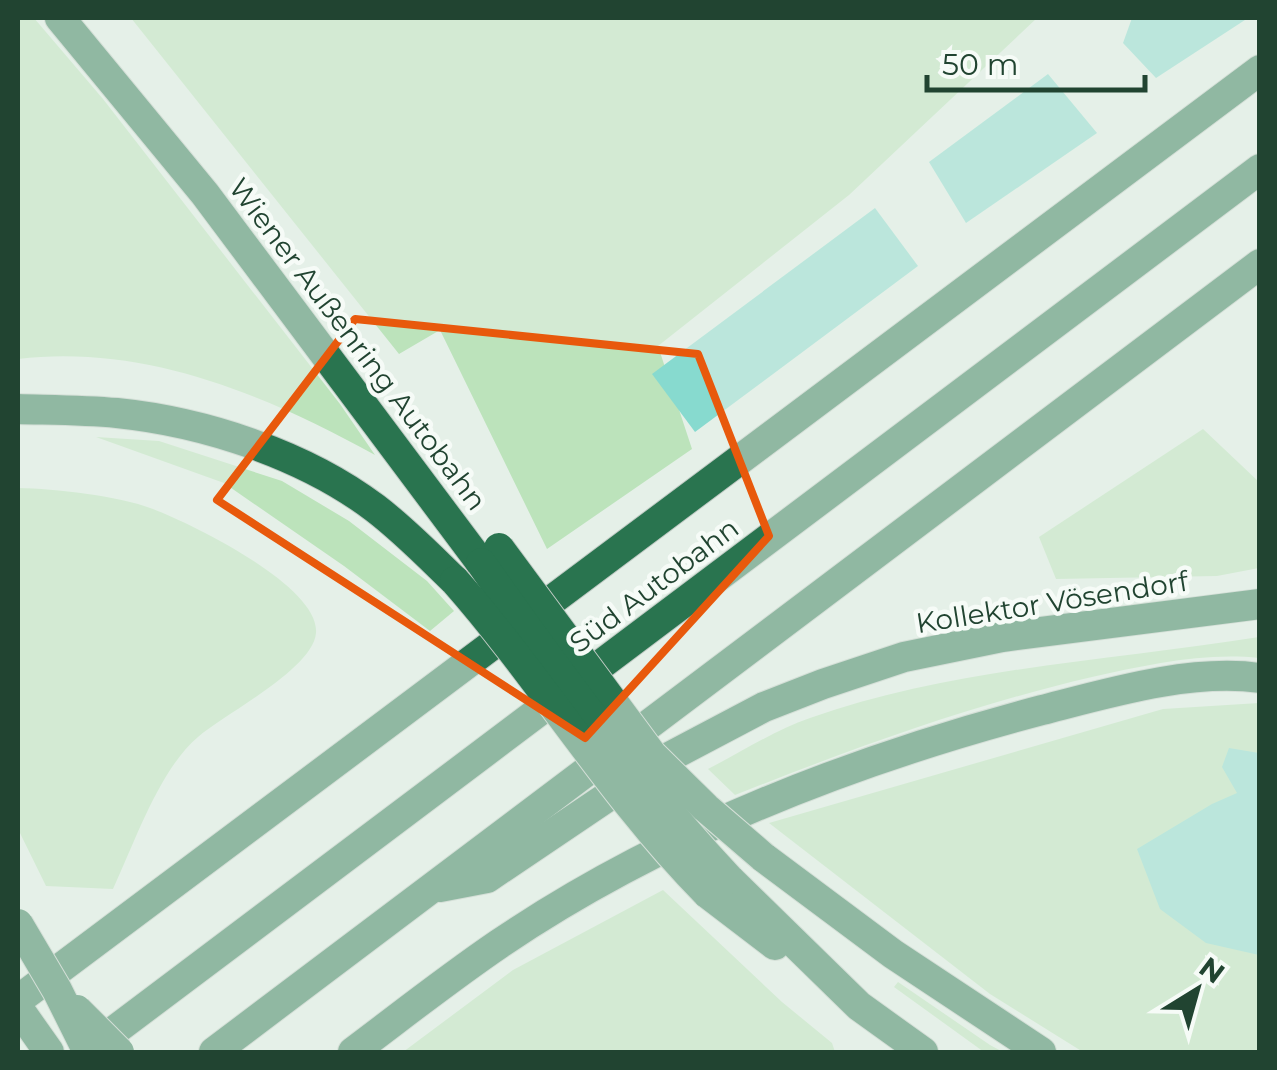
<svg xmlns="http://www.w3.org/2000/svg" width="1277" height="1070" font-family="Montserrat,sans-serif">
	<rect width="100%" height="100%" fill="#e5f0e8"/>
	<!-- green -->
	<g fill="#bce3bb">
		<path d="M 18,18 L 34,18 L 103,99 L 340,404 L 375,455 C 266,395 145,344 18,359 Z"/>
		<path d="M 131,18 L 1037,18 L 849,195 L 658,346 L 692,449 L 547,549 L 440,330 L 399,354 Z"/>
		<path d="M 1203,429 L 1259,482 L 1259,568 L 1217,576 L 1056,579 L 1039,537 Z"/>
		<path d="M 96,437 L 159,441 L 282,481 L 349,521 L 427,581 L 454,611 L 430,631 L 344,566 L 224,483 Z"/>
		<path d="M 18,488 C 56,489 116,495 153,509 C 192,524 320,586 316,633 C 313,669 226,713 198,737 C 159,770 135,842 113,889 L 46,886 L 18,829 Z"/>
		<path d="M 1259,637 L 1259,658 C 1205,652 1146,665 1092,677 C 968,706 854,748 735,795 L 708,769 C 741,752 775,730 810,718 C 955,667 1110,661 1259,637 Z"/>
		<path d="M 1259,703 L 1259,1052 L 1083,1052 L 990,994 L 769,823 L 1163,709 Z"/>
		<path d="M 663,890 L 782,1002 L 832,1043 L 835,1052 L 403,1052 L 513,970 Z"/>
		<path d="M 898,982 L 990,1045 L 1003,1052 L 984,1052 L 894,987 Z"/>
	</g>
	<!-- water -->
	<g fill="#87dacf">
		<path d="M 1132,18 L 1248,18 L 1156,78 L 1123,43 Z"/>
		<path d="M 1048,74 L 1097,133 L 966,223 L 929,162 Z"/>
		<path d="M 875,208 L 918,266 L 695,432 L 652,374 Z"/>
		<path d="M 1229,748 L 1259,753 L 1259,955 L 1206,943 L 1160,909 L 1137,849 L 1212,804 L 1237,793 L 1222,767 Z"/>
	</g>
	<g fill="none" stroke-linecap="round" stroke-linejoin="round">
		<defs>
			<g id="highway">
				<path d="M 60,18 L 205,194 L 481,563"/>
				<path d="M 18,409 C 51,410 84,410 117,413 C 205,422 305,455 375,508 C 404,530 429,556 455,581"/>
				<path d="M 763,857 L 893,954 L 1041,1052"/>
				<path d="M 729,879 L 859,1006 L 923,1052"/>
				<path d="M 440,887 L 487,878 L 656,764 L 764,707 L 823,684 L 904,657 L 1002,637 L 1260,604"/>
				<path d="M 707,893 L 775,945"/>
				<path d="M 18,1000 L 1260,70"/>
				<path d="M 18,1008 L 49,1052"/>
				<path d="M 86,1052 L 1260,169"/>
				<path d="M 214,1052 L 1260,264"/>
				<path d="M 353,1052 C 401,1016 449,978 499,944 C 663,833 852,760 1042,710 C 1108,693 1192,668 1260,678"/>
			</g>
		</defs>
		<!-- highway casing -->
		<use href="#highway" stroke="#c1cbc5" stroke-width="32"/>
		<!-- highway -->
		<use href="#highway" stroke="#29744f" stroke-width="30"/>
		<defs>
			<g id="highway-bridge">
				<path d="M 499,548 L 652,755 L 706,808 L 763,857"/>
				<path d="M 481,563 C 558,673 637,781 729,879"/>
				<path d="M 455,581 C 543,681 612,797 707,893"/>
				<path d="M 18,924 L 57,990 L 88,1052"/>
				<path d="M 77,1010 L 119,1052"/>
			</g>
		</defs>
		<!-- highway-bridge casing -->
		<use href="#highway-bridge" stroke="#c1cbc5" stroke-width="32" stroke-linecap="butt"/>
		<!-- highway-bridge -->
		<use href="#highway-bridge" stroke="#29744f" stroke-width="30"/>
	</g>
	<!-- marked area -->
	<path d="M0 0H1277V1070H0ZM 355,319 L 698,354 L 769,536 L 585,738 L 217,500 Z" fill="#e5f0e8" fill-opacity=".55" fill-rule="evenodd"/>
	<path fill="none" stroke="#e8590c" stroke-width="8" stroke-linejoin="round" d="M 355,319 L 698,354 L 769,536 L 585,738 L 217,500 Z"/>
	<g text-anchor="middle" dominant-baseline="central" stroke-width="9" stroke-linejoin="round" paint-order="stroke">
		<!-- street labels -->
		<g font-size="28" fill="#214431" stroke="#f6fbf7">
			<text transform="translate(358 344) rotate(53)">Wiener Außenring Autobahn</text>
			<text transform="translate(654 585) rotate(-37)">Süd Autobahn</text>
			<text transform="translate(1052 602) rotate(-9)">Kollektor Vösendorf</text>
		</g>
	</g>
	<!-- border -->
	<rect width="1277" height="1070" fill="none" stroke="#214431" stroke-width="40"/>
	<!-- north arrow -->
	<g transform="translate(1197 990) rotate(37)" stroke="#f6fbf7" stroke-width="8" paint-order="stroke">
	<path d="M0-8L18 38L0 25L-18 38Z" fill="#214431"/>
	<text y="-15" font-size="28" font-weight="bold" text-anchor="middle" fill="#214431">N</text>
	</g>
	<!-- scale -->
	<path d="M927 75v15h218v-15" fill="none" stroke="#214431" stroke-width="5"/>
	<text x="942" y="75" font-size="30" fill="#214431" stroke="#f6fbf7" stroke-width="8" paint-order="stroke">50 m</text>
</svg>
